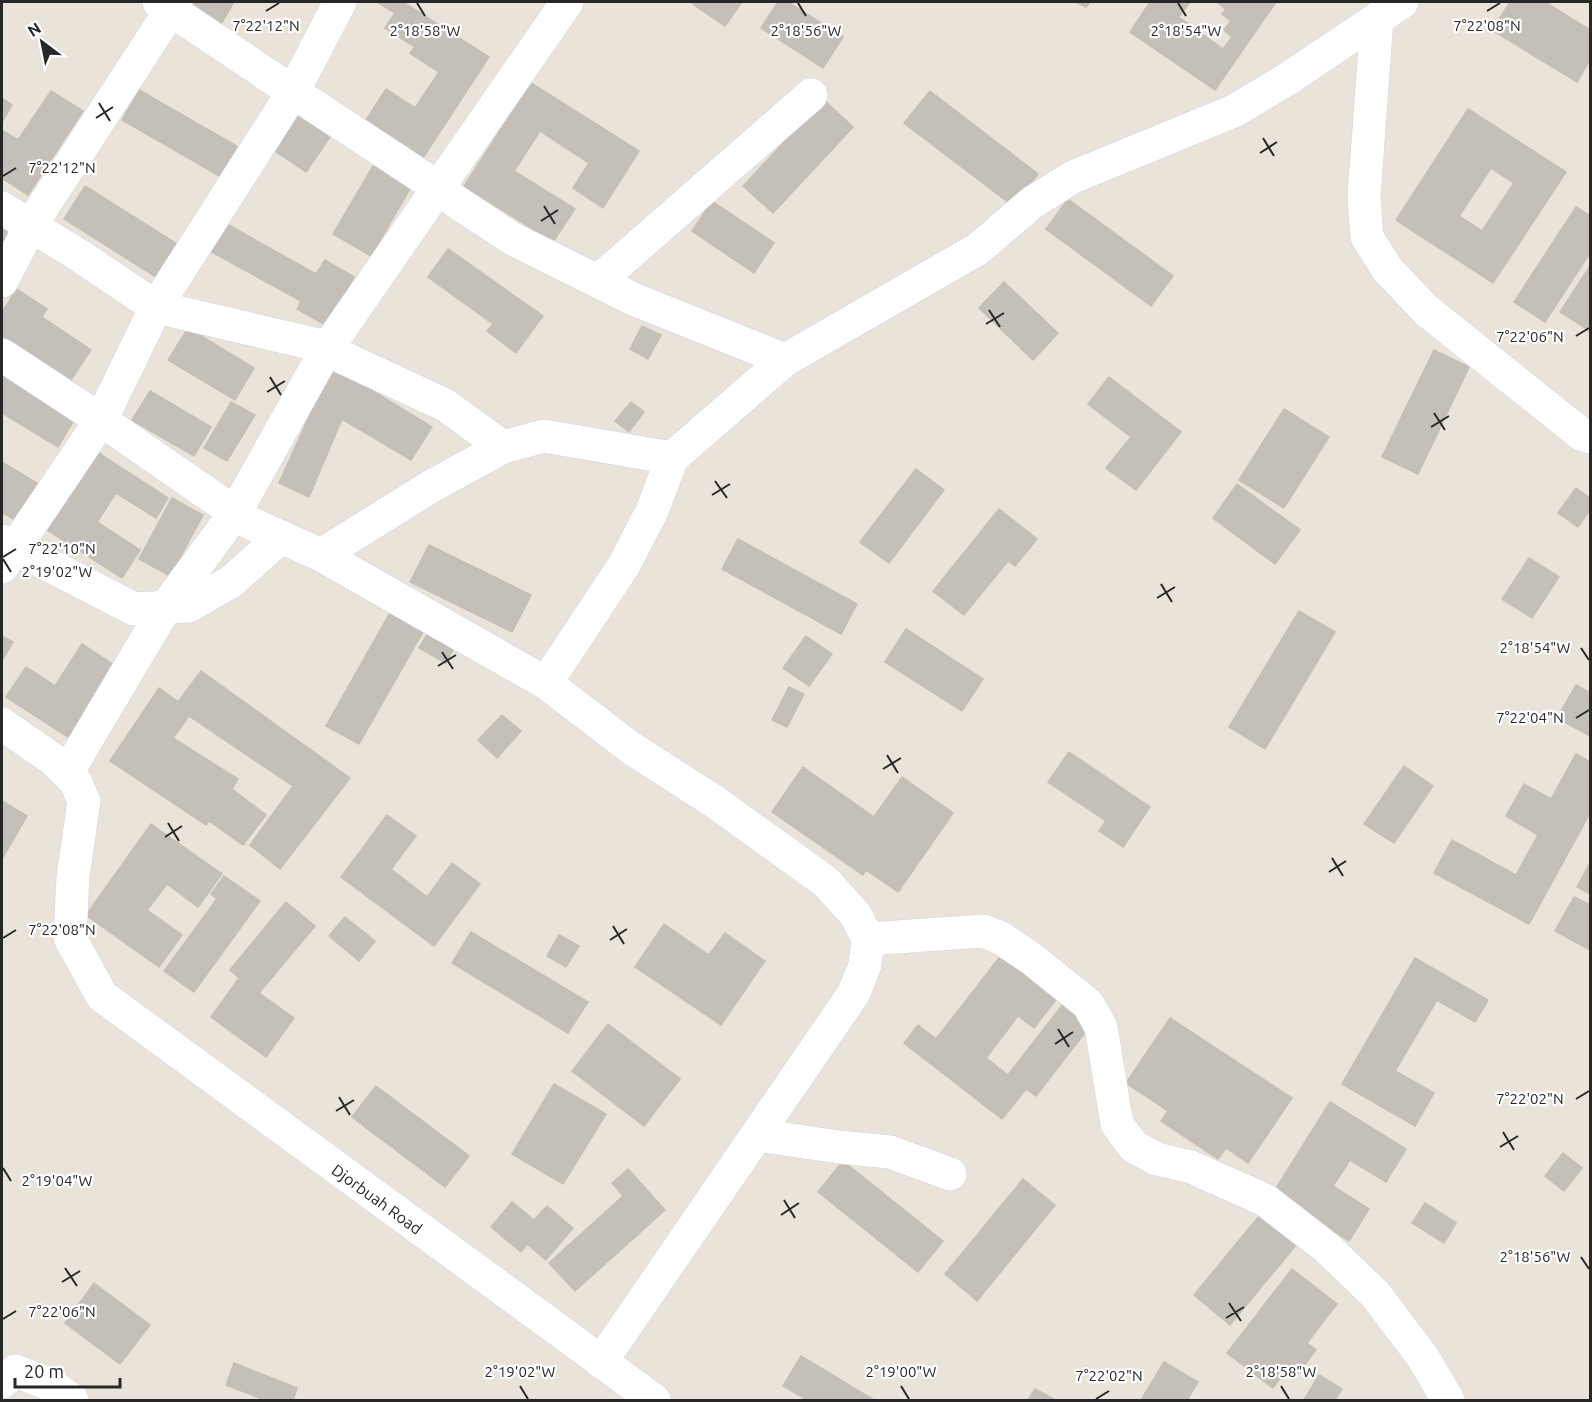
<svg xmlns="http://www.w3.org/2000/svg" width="1592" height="1402" font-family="Ubuntu,sans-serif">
	<rect width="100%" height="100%" fill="#eae3d9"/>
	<!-- building -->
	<g fill="#c5bfb9" stroke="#c4bfb3" stroke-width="1.5" fill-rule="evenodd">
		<path d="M 195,2 L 234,2 L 221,24 L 192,6 Z"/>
		<path d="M 377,2 L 403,2 L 489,57 L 423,158 L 366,120 L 386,89 L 415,108 L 439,72 L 410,53 L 415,47 L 385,28 L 395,13 Z"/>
		<path d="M 690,2 L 742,2 L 725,26 Z"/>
		<path d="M 778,2 L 788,2 L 843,37 L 823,68 L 761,28 Z"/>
		<path d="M 1076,2 L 1090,2 L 1086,7 Z"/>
		<path d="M 1150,2 L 1190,2 L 1179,17 L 1223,49 L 1232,37 L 1224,30 L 1231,21 L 1222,14 L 1226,9 L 1216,2 L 1276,2 L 1215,90 L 1130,32 Z"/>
		<path d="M 1510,2 L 1545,2 L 1590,30 L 1590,60 L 1577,82 L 1492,30 Z"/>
		<path d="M 531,83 L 639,151 L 603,208 L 573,188 L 589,163 L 540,131 L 514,171 L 575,209 L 553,242 L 464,186 Z"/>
		<path d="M 139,90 L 240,148 L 223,178 L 122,120 Z"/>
		<path d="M 51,91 L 83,111 L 28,195 L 2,178 L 2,130 L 18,140 Z"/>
		<path d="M 930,91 L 1038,174 L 1013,206 L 904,123 Z"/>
		<path d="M 2,98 L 12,105 L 2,122 Z"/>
		<path d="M 824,100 L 853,127 L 773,213 L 743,186 Z"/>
		<path d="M 1468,109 L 1566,172 L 1493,283 L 1396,220 ZM 1491,168 L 1514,183 L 1482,231 L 1459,216 Z"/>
		<path d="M 298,111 L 332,134 L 306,172 L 272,149 Z"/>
		<path d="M 373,166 L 411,187 L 371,256 L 333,234 Z"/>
		<path d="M 85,186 L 177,244 L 156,277 L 64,219 Z"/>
		<path d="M 1068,199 L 1173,276 L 1151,306 L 1046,229 Z"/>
		<path d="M 712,201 L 774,243 L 754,273 L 692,231 Z"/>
		<path d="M 1576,207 L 1590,216 L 1590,253 L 1545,322 L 1514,302 Z"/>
		<path d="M 225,223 L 316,274 L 325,260 L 354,277 L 327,326 L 297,309 L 301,301 L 210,251 Z"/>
		<path d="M 2,228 L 8,232 L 2,243 Z"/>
		<path d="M 448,249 L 543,316 L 516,353 L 487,331 L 493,324 L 428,277 Z"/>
		<path d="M 1590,266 L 1590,331 L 1560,312 Z"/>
		<path d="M 1004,282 L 1058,333 L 1033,360 L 979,308 Z"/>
		<path d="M 17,289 L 47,309 L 42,317 L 91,350 L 69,383 L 2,338 L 2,312 Z"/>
		<path d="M 642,326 L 661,335 L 648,359 L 630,349 Z"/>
		<path d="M 188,328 L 254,368 L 235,400 L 168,360 Z"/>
		<path d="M 1434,350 L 1469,367 L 1418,474 L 1382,457 Z"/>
		<path d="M 332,366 L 432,427 L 411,460 L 342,419 L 309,497 L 279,483 Z"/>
		<path d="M 2,370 L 77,415 L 58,447 L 2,413 Z"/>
		<path d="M 1109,377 L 1181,432 L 1136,490 L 1106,468 L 1131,437 L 1088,404 Z"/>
		<path d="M 150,391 L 211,427 L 194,456 L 132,420 Z"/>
		<path d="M 231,402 L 255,415 L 227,461 L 204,448 Z"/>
		<path d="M 631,402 L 644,412 L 629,432 L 615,421 Z"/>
		<path d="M 1284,409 L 1329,437 L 1284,508 L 1239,480 Z"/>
		<path d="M 97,452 L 168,498 L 156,518 L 116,493 L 97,522 L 140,550 L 122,578 L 47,530 Z"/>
		<path d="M 2,462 L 40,485 L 18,522 L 2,512 Z"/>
		<path d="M 916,469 L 944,490 L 889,563 L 860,542 Z"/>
		<path d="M 1237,484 L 1300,530 L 1275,564 L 1213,518 Z"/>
		<path d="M 1576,488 L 1590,498 L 1590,510 L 1578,527 L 1558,513 Z"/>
		<path d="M 172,498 L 203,515 L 170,576 L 139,559 Z"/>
		<path d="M 999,509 L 1037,539 L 1015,566 L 1008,561 L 964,615 L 933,591 Z"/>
		<path d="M 738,539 L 857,604 L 841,634 L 722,569 Z"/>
		<path d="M 429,545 L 531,595 L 512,632 L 410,582 Z"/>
		<path d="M 1529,558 L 1559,577 L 1532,618 L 1502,599 Z"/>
		<path d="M 391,611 L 424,630 L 359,744 L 326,726 Z"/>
		<path d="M 1299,611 L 1335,632 L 1265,749 L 1229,727 Z"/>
		<path d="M 906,629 L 983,679 L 962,711 L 885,662 Z"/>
		<path d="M 428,633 L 454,648 L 446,663 L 419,648 Z"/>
		<path d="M 2,636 L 13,642 L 2,661 Z"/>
		<path d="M 806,636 L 832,654 L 809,686 L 783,668 Z"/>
		<path d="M 82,644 L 114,665 L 68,737 L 6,697 L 26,667 L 55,686 Z"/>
		<path d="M 201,671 L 350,778 L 280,869 L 250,845 L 293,786 L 189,716 L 173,738 L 238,779 L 232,789 L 266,815 L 243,845 L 209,821 L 206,825 L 110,761 L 159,688 L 178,702 Z"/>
		<path d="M 1576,685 L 1590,693 L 1590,736 L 1557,718 Z"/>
		<path d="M 789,687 L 804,694 L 787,727 L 772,720 Z"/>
		<path d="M 502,715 L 521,731 L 497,758 L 478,740 Z"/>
		<path d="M 1069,752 L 1150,807 L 1123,847 L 1099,831 L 1106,821 L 1048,782 Z"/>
		<path d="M 1576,754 L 1590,762 L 1590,813 L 1529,924 L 1434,873 L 1452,840 L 1516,875 L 1538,835 L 1506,816 L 1524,784 L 1551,799 Z"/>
		<path d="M 1404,766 L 1433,786 L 1394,843 L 1364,824 Z"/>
		<path d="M 803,767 L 874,817 L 902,777 L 953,813 L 898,892 L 866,870 L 863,875 L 772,812 Z"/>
		<path d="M 2,801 L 27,816 L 2,859 Z"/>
		<path d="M 387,815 L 416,836 L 391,869 L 427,897 L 452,863 L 480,884 L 434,946 L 341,877 Z"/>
		<path d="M 151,824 L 222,874 L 198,907 L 167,884 L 147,910 L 182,935 L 159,967 L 86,915 Z"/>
		<path d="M 1590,863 L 1590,894 L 1577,887 Z"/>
		<path d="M 224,876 L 260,901 L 194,992 L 164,971 L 217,899 L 211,894 Z"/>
		<path d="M 1574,897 L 1590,905 L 1590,950 L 1555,931 Z"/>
		<path d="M 286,902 L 315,926 L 259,993 L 294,1018 L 266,1057 L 211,1017 L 239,978 L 230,970 Z"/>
		<path d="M 345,917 L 375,941 L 359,961 L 329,936 Z"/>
		<path d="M 664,924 L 709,955 L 725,933 L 765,961 L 721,1025 L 635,967 Z"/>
		<path d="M 471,932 L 588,1002 L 568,1033 L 452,963 Z"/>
		<path d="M 559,935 L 579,946 L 566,967 L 547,956 Z"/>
		<path d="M 1002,954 L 1058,997 L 1034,1028 L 1018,1016 L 986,1058 L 1008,1075 L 1063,1004 L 1091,1025 L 1036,1096 L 1026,1089 L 1002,1119 L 904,1043 L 918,1025 L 936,1039 Z"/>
		<path d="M 1415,958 L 1488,1000 L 1475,1022 L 1437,1000 L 1395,1071 L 1434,1093 L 1415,1126 L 1342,1084 Z"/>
		<path d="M 1170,1018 L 1292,1098 L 1248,1163 L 1226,1148 L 1218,1159 L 1161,1121 L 1168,1111 L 1126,1083 Z"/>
		<path d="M 608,1024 L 680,1079 L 644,1126 L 572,1071 Z"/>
		<path d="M 554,1084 L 606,1114 L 563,1184 L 512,1154 Z"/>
		<path d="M 376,1086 L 469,1156 L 445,1187 L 352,1117 Z"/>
		<path d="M 1330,1102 L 1406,1149 L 1386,1182 L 1350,1160 L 1333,1186 L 1369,1209 L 1349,1241 L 1273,1193 Z"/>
		<path d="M 1563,1153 L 1582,1168 L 1564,1191 L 1545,1176 Z"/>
		<path d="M 843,1161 L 943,1241 L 918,1272 L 818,1192 Z"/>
		<path d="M 628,1169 L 665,1210 L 575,1291 L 549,1263 L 623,1196 L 612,1183 Z"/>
		<path d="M 1023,1179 L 1055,1205 L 977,1301 L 945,1274 Z"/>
		<path d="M 512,1202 L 534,1220 L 547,1206 L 573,1228 L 546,1260 L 527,1244 L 521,1252 L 491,1227 Z"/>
		<path d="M 1425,1203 L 1456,1223 L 1444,1243 L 1412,1223 Z"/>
		<path d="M 1264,1210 L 1301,1239 L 1230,1325 L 1194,1295 Z"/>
		<path d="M 1292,1269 L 1337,1304 L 1307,1343 L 1316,1350 L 1296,1376 L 1287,1369 L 1273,1388 L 1227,1353 Z"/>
		<path d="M 94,1283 L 150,1325 L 120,1364 L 65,1323 Z"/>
		<path d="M 801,1356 L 874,1400 L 807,1400 L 783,1386 Z"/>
		<path d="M 1164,1362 L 1198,1382 L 1187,1400 L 1141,1400 Z"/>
		<path d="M 234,1363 L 297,1388 L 293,1400 L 265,1400 L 226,1385 Z"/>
		<path d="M 1319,1375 L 1342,1389 L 1335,1400 L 1304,1400 Z"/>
		<path d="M 1035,1389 L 1055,1400 L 1028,1400 Z"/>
	</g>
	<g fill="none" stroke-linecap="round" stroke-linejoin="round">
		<defs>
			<g id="minor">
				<path d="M 159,2 L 293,92 L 439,188 L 455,201 L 511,238 L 633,299 L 785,360"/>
				<path d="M 340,2 L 293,92 L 156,307 L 314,344 L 445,405 L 503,447"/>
				<path d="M 1377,19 L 1364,197 L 1367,237 L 1388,270 L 1426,310 L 1581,434 L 1590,437"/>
				<path d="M 2,208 L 80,256 L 156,307 L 101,420 L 2,567"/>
				<path d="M 2,281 L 31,225 L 176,2"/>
				<path d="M 598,281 L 811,95"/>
				<path d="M 2,355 L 101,420 L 250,523 L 321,555 L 546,683 L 631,748 L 715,802 L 826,882 L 855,914 L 868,939 L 865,965 L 854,993 L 601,1362"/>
				<path d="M 2,541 L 134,609 L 189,606 L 232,581 L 281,537"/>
				<path d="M 321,555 L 430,487 L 503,447 L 544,436 L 672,458"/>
				<path d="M 546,683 L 624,565 L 652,511 L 672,458 L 785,360 L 978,249 L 1033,202 L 1073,177 L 1234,111 L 1289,78 L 1402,2"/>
				<path d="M 2,724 L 54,760 L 75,781 L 84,801 L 73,877 L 70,938 L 102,996 L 654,1400"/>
				<path d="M 67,773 L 165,608 L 235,513 L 326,350 L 567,2"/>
				<path d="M 868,939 L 983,931 L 1001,938 L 1032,959 L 1088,1004 L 1101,1027 L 1117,1124 L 1134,1147 L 1157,1159 L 1191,1167 L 1265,1200 L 1327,1248 L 1375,1294 L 1422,1356 L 1448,1400"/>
				<path d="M 757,1135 L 839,1147 L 890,1152 L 950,1174"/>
				<path d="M 2,1382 L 16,1371 L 51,1385 L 72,1400"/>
			</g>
		</defs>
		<!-- minor casing -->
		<use href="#minor" stroke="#ced1e0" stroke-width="34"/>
		<!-- minor -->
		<use href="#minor" stroke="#fff" stroke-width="33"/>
	</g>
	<!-- ticks -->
	<path fill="none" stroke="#272727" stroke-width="2" d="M 417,3 L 425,16M 798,3 L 806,16M 1178,3 L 1186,16M 266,11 L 279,3M 1487,11 L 1500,3M 99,103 L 110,121M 96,118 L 113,107M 1263,138 L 1274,156M 1260,153 L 1277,142M 3,176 L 16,168M 544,206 L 555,224M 541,221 L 558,210M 989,310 L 1000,327M 986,324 L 1004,313M 1576,336 L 1589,328M 270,377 L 281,395M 267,392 L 285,381M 1434,413 L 1445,430M 1431,427 L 1449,416M 715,481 L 727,498M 712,495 L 730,484M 3,557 L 16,549M 3,559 L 11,572M 1161,584 L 1172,602M 1157,598 L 1175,587M 1581,648 L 1589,660M 442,652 L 453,669M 438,666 L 456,655M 1576,718 L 1589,710M 887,755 L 898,773M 883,769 L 901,758M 168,823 L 179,841M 165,837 L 182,826M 1332,858 L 1343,876M 1329,872 L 1346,861M 613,926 L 624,944M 3,938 L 16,930M 610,940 L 627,929M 1058,1029 L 1069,1047M 1055,1044 L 1073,1032M 339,1097 L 350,1115M 1576,1099 L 1589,1091M 336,1111 L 354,1100M 1503,1132 L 1514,1150M 1500,1147 L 1518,1136M 3,1168 L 11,1181M 784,1200 L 795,1218M 781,1215 L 799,1203M 1581,1257 L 1589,1269M 65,1268 L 77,1286M 62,1282 L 80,1271M 1229,1303 L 1241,1321M 1226,1318 L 1244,1307M 3,1319 L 16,1311M 520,1386 L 528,1399M 901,1386 L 909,1399M 1281,1386 L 1289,1399M 1096,1399 L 1109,1391"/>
	<g text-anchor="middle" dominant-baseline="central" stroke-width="4.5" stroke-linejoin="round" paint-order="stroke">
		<!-- street labels -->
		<g font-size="16" fill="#272727" stroke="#fff">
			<text transform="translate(377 1199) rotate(36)">Djorbuah Road</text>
		</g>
	</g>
	<g font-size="15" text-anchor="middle" fill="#272727" stroke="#fff" stroke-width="4.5" stroke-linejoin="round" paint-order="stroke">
		<text x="266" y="31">7°22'12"N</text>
		<text x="1487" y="31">7°22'08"N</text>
		<text x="425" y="36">2°18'58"W</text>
		<text x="806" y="36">2°18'56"W</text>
		<text x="1186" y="36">2°18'54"W</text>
		<text x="62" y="173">7°22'12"N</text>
		<text x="1530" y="342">7°22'06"N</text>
		<text x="62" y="554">7°22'10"N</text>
		<text x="57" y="577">2°19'02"W</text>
		<text x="1535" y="653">2°18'54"W</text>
		<text x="1530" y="723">7°22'04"N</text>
		<text x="62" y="935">7°22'08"N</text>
		<text x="1530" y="1104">7°22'02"N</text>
		<text x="57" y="1186">2°19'04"W</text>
		<text x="1535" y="1262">2°18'56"W</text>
		<text x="62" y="1317">7°22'06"N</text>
		<text x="520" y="1377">2°19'02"W</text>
		<text x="901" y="1377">2°19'00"W</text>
		<text x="1281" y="1377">2°18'58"W</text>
		<text x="1109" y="1381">7°22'02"N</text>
	</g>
	<!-- border -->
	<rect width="1592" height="1402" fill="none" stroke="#272727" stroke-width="6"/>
	<!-- north arrow -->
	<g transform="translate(42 42) rotate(328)" stroke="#ffffff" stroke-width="4.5" paint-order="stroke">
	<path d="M0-4.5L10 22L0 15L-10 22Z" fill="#272727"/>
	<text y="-9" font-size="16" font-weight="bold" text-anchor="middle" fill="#272727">N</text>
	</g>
	<!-- scale -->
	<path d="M15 1378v9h105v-9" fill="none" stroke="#272727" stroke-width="3"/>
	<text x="24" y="1378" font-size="18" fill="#272727" stroke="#ffffff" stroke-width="4.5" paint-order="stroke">20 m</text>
</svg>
